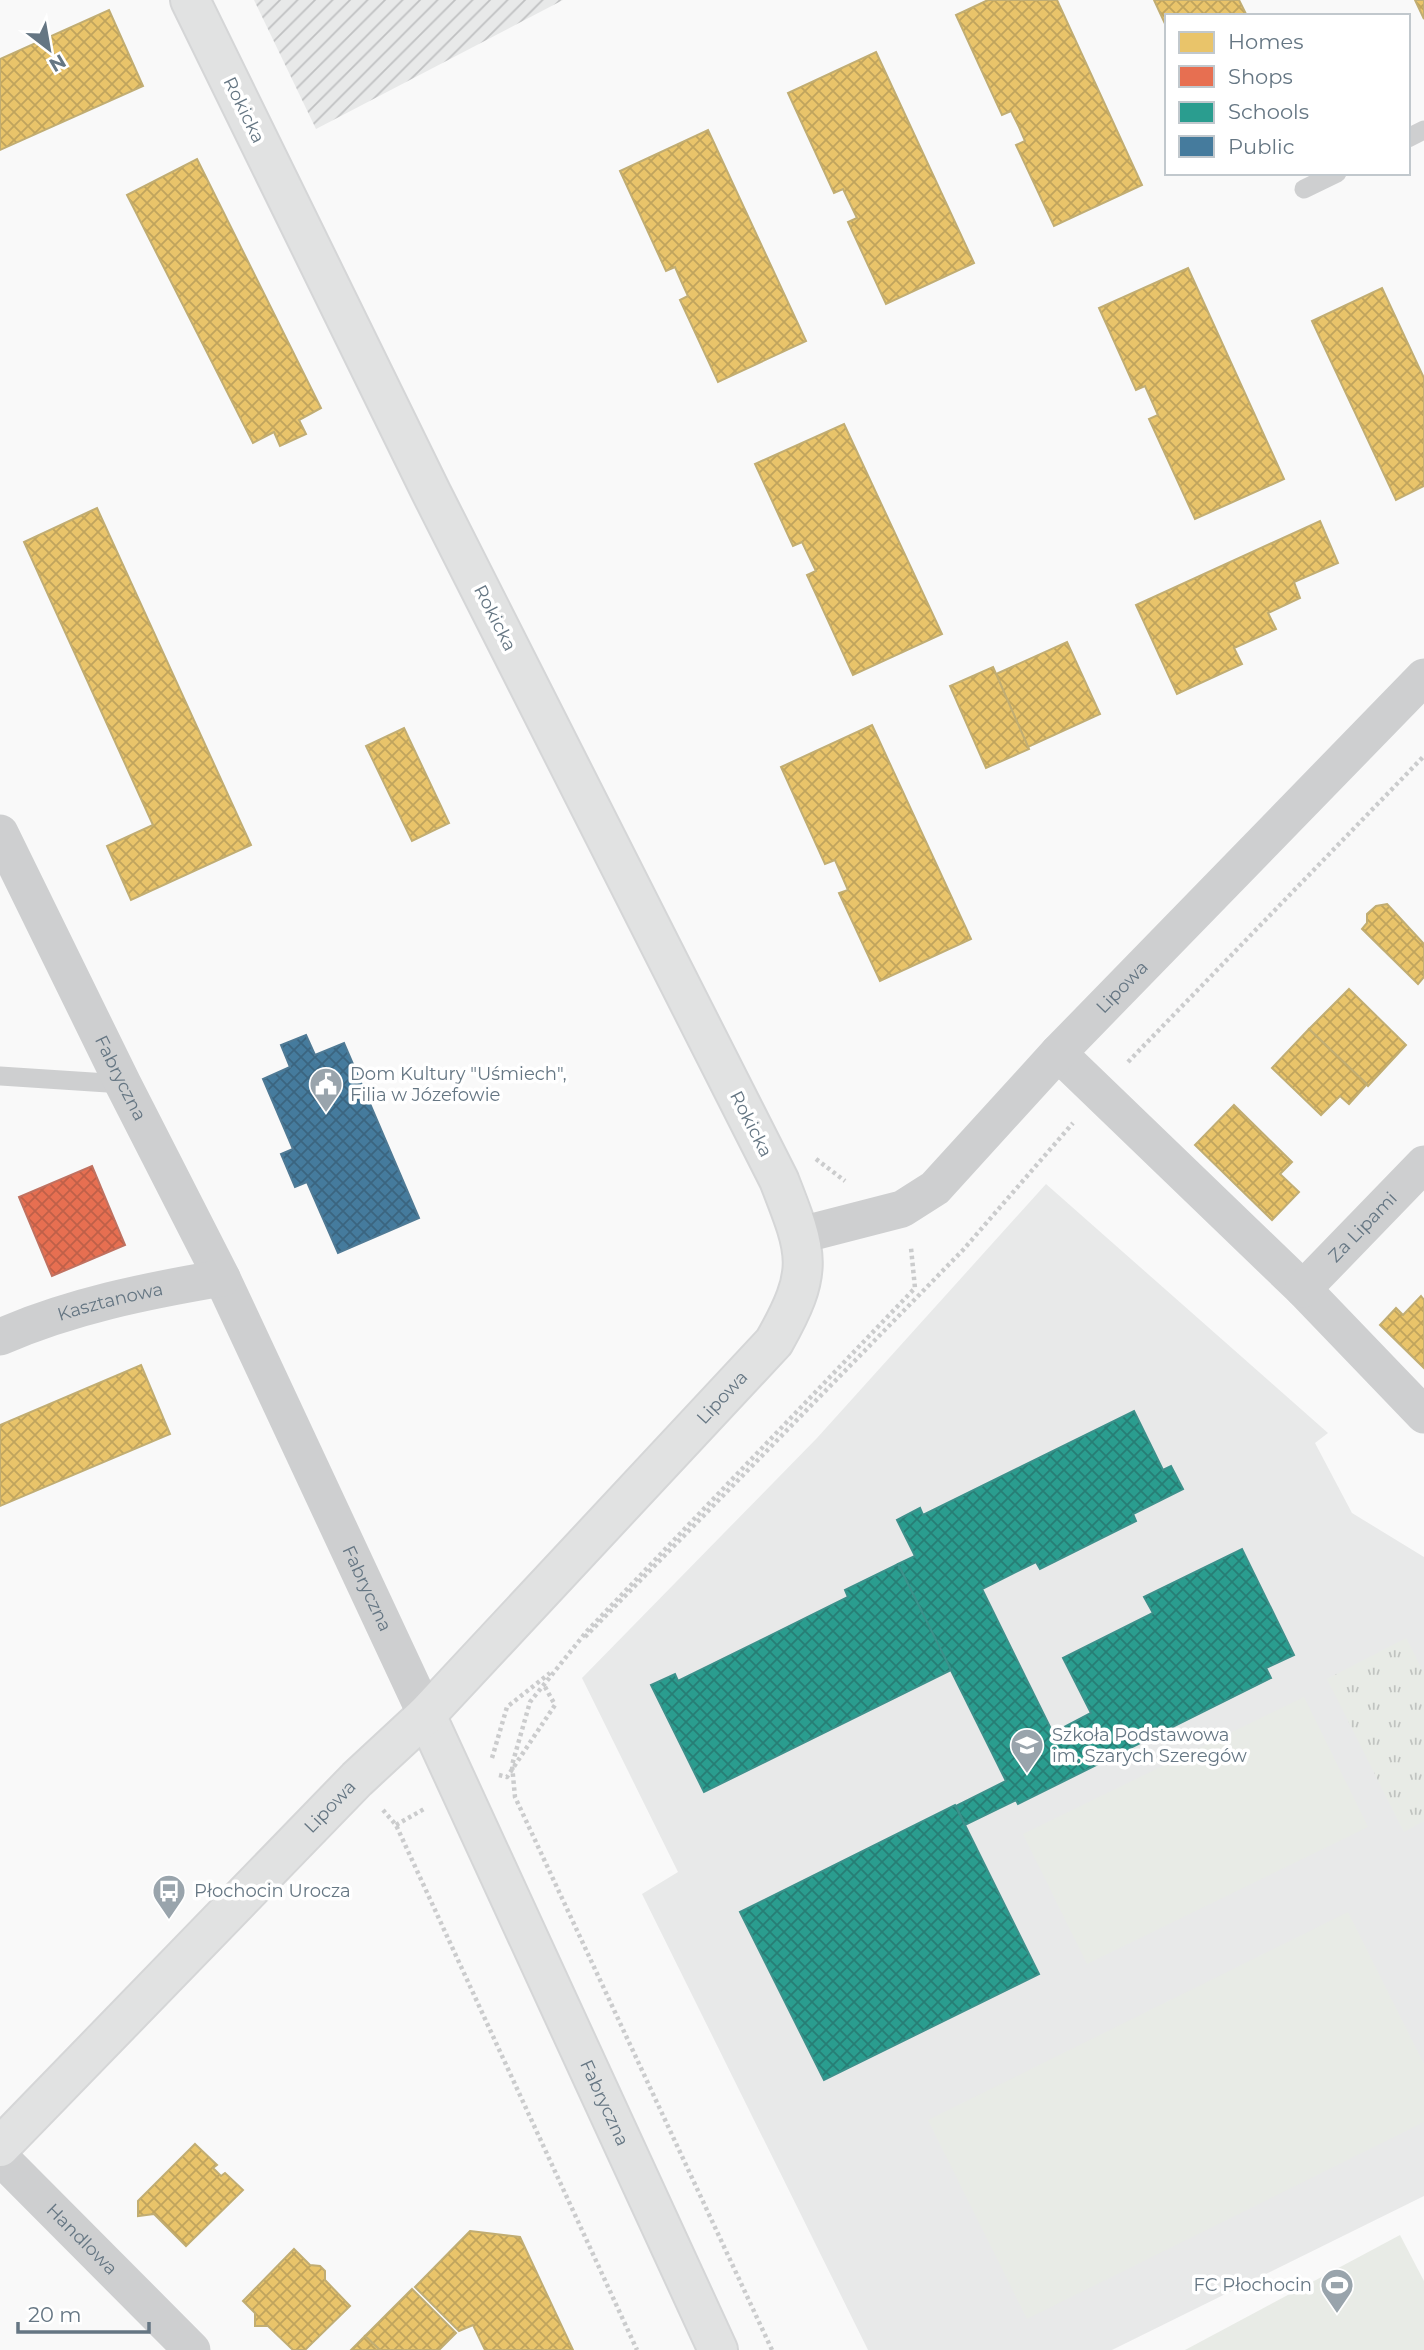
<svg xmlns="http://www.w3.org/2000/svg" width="1424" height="2350" font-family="Montserrat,sans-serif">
	<defs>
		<pattern id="industrial-furrows" width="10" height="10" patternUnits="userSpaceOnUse" patternTransform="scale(1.75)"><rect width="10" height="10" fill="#e8e9e9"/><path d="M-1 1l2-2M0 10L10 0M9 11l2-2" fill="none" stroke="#c0c1c2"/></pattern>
		<pattern id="grass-tufts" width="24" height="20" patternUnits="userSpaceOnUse" patternTransform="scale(1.75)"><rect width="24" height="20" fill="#e8ebe6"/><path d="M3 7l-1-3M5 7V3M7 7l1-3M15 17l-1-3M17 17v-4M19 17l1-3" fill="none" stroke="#c0c3c0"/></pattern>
		<pattern id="homes-cross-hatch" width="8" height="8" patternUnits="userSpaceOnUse" patternTransform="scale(1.75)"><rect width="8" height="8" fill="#e9c46a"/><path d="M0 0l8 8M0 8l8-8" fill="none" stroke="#c0a45d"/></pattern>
		<pattern id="shops-cross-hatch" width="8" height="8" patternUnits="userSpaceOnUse" patternTransform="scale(1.75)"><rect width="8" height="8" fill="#e76f51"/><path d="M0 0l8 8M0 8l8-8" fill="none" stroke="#bf6049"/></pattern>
		<pattern id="schools-cross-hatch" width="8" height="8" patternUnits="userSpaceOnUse" patternTransform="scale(1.75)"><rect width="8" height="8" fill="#2a9d8f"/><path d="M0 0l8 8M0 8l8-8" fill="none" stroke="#277e75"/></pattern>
		<pattern id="public-cross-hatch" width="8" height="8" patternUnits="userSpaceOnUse" patternTransform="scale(1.75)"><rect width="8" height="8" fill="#457b9d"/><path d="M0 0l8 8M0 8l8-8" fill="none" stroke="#3b6580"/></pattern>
	</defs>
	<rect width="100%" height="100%" fill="#f9f9f9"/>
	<!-- built -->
	<path fill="#e8e9e9" d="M 1046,1184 L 1328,1433 L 1315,1443 L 1352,1513 L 1424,1557 L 1424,2196 L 1112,2350 L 868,2350 L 642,1894 L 678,1872 L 582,1678 L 817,1438 Z"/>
	<!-- industrial -->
	<path fill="url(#industrial-furrows)" d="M 254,0 L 563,0 L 316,129 Z"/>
	<!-- grass -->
	<path fill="url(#grass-tufts)" d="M 1406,1638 L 1424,1673 L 1424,1821 L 1404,1832 L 1327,1679 Z"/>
	<!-- pitch -->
	<g fill="#e8ebe6">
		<path d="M 1304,1697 L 1368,1827 L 1087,1964 L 1023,1834 Z"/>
		<path d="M 1348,1912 L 1424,2064 L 1424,2122 L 1027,2319 L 928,2120 Z"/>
		<path d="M 1400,2235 L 1424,2281 L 1424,2350 L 1185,2350 Z"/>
	</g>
	<!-- homes -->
	<g fill="url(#homes-cross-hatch)" stroke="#c1ad72" stroke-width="2">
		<path d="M 988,0 L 1057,0 L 1142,185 L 1054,226 L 1016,145 L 1025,141 L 1019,127 L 1011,111 L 1002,115 L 956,15 Z"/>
		<path d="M 1154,0 L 1239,0 L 1247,16 L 1167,16 L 1167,28 Z"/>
		<path d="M 1415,0 L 1424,0 L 1424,19 Z"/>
		<path d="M 109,10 L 143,86 L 0,150 L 0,59 Z"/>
		<path d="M 876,52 L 974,263 L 886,304 L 848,222 L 857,218 L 843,189 L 834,193 L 788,93 Z"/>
		<path d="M 708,130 L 806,341 L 718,382 L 680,300 L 688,296 L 682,283 L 675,267 L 666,271 L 620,171 Z"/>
		<path d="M 197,159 L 321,408 L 299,420 L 306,434 L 280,446 L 274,432 L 253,443 L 127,195 Z"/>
		<path d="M 1188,268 L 1284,479 L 1195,519 L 1149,419 L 1158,415 L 1145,386 L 1136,390 L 1099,308 Z"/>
		<path d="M 1382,288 L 1424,378 L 1424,486 L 1396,500 L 1312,321 Z"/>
		<path d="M 844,424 L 942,634 L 853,675 L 807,575 L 816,571 L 802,542 L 793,546 L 755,464 Z"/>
		<path d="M 97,508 L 251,845 L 131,900 L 107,846 L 153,825 L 24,542 Z"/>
		<path d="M 1320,521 L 1338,563 L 1294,582 L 1300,598 L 1268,613 L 1276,629 L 1234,648 L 1242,664 L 1177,694 L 1136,605 Z"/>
		<path d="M 1067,642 L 1100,714 L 1028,747 L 996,674 Z"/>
		<path d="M 993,667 L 1029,749 L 986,768 L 950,686 Z"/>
		<path d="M 872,725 L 971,939 L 880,981 L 839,893 L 848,890 L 835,860 L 825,864 L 781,767 Z"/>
		<path d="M 404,728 L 449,823 L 412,841 L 366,746 Z"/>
		<path d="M 1387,904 L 1424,944 L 1424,977 L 1418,984 L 1362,929 L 1367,923 L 1367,914 L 1376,906 Z"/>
		<path d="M 1349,989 L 1406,1045 L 1368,1086 L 1309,1029 Z"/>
		<path d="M 1309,1029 L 1367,1084 L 1349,1104 L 1340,1096 L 1321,1115 L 1272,1068 Z"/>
		<path d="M 1234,1105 L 1292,1162 L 1280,1174 L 1299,1192 L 1272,1220 L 1195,1145 Z"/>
		<path d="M 1421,1296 L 1424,1300 L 1424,1368 L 1380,1325 L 1396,1308 L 1403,1315 Z"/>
		<path d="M 141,1365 L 170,1434 L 0,1506 L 0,1425 Z"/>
		<path d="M 195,2144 L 217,2165 L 213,2168 L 221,2176 L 225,2173 L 243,2190 L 186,2246 L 154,2214 L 138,2216 L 138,2201 Z"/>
		<path d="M 470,2231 L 520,2237 L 573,2350 L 485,2350 L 473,2325 L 459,2331 L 415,2287 Z"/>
		<path d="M 294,2249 L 310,2265 L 320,2266 L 325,2271 L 325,2280 L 350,2306 L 305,2350 L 293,2350 L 268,2326 L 255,2326 L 255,2313 L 243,2301 Z"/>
		<path d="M 412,2289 L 456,2333 L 439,2350 L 380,2350 L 365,2336 Z"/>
		<path d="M 365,2336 L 380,2350 L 351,2350 Z"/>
	</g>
	<!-- shops -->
	<path fill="url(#shops-cross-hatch)" stroke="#c07160" stroke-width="2" d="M 92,1166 L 125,1245 L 52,1276 L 19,1197 Z"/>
	<!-- schools -->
	<g fill="url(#schools-cross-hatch)" stroke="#3c918b" stroke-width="2">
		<path d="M 1134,1411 L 1163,1470 L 1171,1466 L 1183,1489 L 1133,1514 L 1136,1521 L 1040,1569 L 1036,1562 L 982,1589 L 1053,1733 L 1091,1713 L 1063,1658 L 1153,1613 L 1144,1597 L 1242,1549 L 1294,1655 L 1266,1668 L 1271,1678 L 1018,1804 L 1016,1800 L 965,1825 L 956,1806 L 1006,1781 L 898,1564 L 915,1556 L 897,1520 L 920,1508 L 923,1515 Z"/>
		<path d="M 898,1564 L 951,1670 L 704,1792 L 651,1685 L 675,1674 L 678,1681 L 848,1597 L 845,1590 Z"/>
		<path d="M 955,1805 L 1039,1974 L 824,2080 L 740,1912 Z"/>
	</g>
	<!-- public -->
	<path fill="url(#public-cross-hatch)" stroke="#4f7a95" stroke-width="2" d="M 306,1035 L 315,1055 L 344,1043 L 419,1218 L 338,1253 L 307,1182 L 295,1187 L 281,1154 L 293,1149 L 263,1079 L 290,1067 L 281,1045 Z"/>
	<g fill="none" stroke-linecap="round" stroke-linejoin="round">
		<defs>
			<g id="secondary">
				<path id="s6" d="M 426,1715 L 718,2350"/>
				<path id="s7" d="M 0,2147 L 357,1779 L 426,1715 L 774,1342 C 815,1270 808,1254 779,1180 L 431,492 L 190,0"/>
			</g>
		</defs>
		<!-- secondary casing -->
		<use href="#secondary" stroke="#d5d6d7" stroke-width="42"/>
		<!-- path -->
		<g stroke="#cbcccd" stroke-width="4.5" stroke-dasharray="3.5 3.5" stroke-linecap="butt">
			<path d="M 1128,1062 L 1424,756"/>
			<path d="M 816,1159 L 845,1181"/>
			<path d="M 585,1637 L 963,1250 L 1073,1123"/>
			<path d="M 492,1758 L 507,1707 L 550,1673"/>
			<path d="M 499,1775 L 507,1777 L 555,1705 L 544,1685"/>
			<path d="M 383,1810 L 396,1825 L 637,2350"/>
			<path d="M 396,1825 L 424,1809"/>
			<path d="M 772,2350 L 515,1797 L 512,1765 L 530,1702 L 587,1631 L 915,1288 L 911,1248"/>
		</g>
		<!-- lane -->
		<g stroke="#cecfd0" stroke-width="19">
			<path d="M 1408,138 L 1424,130"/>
			<path d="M 1304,189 L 1337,173"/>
			<path d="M 0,1076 L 123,1084"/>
		</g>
		<!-- street -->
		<g stroke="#cecfd0" stroke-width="37">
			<path id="s1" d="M 0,833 L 123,1084 L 222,1278 L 426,1715"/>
			<path d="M 1058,1053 L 1303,1289 L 1424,1415"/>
			<path id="s2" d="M 801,1235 L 902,1209 L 935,1188 L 1058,1053 L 1424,677"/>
			<path id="s3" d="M 1303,1289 L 1424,1164"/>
			<path id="s4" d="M 0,1337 C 71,1306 146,1291 222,1278"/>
			<path id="s5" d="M 0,2157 L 192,2350"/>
		</g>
		<!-- secondary -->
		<use href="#secondary" stroke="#e1e2e2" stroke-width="38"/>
	</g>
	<!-- icons -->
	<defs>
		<symbol id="civic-pin" viewBox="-11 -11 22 30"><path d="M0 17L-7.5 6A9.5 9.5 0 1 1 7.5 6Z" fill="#99a4ac" stroke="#fff"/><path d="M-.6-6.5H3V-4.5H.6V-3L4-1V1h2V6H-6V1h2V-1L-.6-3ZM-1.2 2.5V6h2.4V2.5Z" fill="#fff"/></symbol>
		<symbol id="school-pin" viewBox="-11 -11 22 30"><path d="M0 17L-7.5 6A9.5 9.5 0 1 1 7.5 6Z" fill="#99a4ac" stroke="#fff"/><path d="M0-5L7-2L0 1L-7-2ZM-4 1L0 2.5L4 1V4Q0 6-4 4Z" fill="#fff"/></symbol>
		<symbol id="bus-pin" viewBox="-11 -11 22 30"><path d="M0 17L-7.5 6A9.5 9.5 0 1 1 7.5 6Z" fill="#99a4ac" stroke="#fff"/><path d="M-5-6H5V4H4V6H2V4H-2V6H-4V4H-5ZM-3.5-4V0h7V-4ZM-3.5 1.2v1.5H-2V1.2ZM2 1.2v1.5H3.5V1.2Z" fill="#fff"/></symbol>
		<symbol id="stadium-pin" viewBox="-11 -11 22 30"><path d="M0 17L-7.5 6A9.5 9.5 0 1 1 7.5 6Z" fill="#99a4ac" stroke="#fff"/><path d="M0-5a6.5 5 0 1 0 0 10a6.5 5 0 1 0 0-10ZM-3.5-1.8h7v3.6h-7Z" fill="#fff"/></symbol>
	</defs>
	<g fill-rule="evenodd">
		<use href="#civic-pin" x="307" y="1065" width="38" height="52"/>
		<use href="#school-pin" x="1008" y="1726" width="38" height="52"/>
		<use href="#bus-pin" x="150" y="1872" width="38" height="52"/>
		<use href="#stadium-pin" x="1318" y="2266" width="38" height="52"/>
	</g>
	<g text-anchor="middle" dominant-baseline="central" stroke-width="7" stroke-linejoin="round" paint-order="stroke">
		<!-- street labels -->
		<g font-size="18" fill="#657683" stroke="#fff">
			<text transform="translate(244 110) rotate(64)">Rokicka</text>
			<text transform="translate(495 618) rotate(63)">Rokicka</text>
			<text stroke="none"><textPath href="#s2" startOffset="418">Lipowa</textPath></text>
			<text stroke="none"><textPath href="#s1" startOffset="273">Fabryczna</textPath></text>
			<text transform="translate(751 1124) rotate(63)">Rokicka</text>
			<text stroke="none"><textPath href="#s3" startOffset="86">Za Lipami</textPath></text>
			<text stroke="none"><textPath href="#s4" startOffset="116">Kasztanowa</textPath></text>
			<text stroke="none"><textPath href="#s7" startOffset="1041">Lipowa</textPath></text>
			<text stroke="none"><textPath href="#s1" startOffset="840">Fabryczna</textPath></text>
			<text stroke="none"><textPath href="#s7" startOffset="474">Lipowa</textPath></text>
			<text stroke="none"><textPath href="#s6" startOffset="427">Fabryczna</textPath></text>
			<text stroke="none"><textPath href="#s5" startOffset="116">Handlowa</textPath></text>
		</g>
		<!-- poi labels -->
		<g font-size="18" fill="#657683" stroke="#fff" text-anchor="start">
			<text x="350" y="1074">Dom Kultury "Uśmiech",<tspan x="350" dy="21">Filia w Józefowie</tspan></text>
			<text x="1052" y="1735">Szkoła Podstawowa<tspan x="1052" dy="21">im. Szarych Szeregów</tspan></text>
			<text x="194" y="1891">Płochocin Urocza</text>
			<text x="1312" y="2285" text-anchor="end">FC Płochocin</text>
		</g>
	</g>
	<!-- legend -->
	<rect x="1165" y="14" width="245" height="161" fill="#ffffff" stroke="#c1c8cd" stroke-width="2"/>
	<rect x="1179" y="32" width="35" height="21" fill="#e9c46a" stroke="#c1c8cd" stroke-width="2"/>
	<text x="1228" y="49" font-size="21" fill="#657683">Homes</text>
	<rect x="1179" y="66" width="35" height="21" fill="#e76f51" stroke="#c1c8cd" stroke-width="2"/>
	<text x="1228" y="84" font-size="21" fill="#657683">Shops</text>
	<rect x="1179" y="102" width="35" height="21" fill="#2a9d8f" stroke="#c1c8cd" stroke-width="2"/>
	<text x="1228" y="119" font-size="21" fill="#657683">Schools</text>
	<rect x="1179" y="136" width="35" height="21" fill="#457b9d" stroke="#c1c8cd" stroke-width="2"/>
	<text x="1228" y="154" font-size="21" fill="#657683">Public</text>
	<!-- north arrow -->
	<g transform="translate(49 49) rotate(149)" stroke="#ffffff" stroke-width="5" paint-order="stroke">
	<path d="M0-5L12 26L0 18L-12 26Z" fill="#657683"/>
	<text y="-10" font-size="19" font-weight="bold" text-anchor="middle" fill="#657683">N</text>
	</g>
	<!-- scale -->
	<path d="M18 2322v10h131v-10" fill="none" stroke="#657683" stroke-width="3.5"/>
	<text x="28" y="2322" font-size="21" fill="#657683" stroke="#ffffff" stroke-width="5" paint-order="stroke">20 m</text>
</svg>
